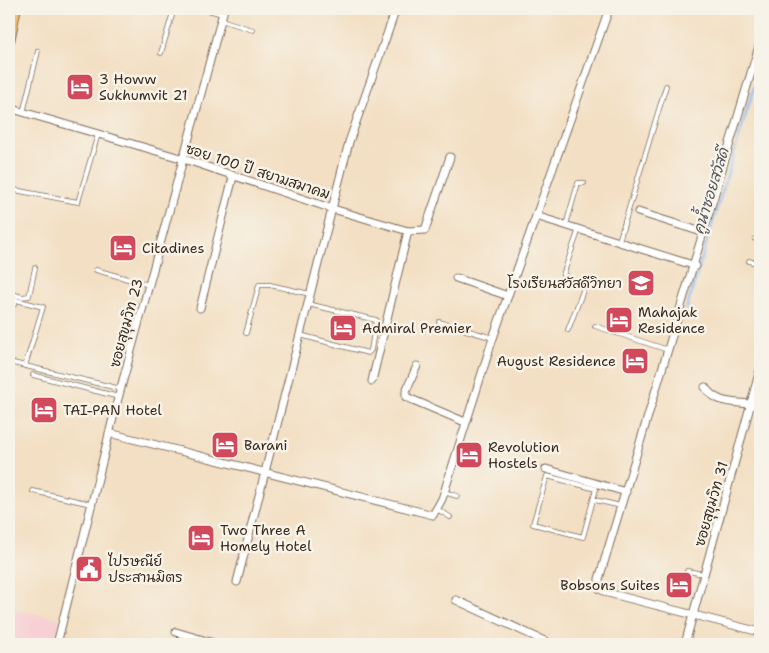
<svg xmlns="http://www.w3.org/2000/svg" width="769" height="653" font-family="'Shantell Sans','Playpen Sans Thai',sans-serif">
	<rect width="100%" height="100%" fill="#f7f3e8"/>
	<filter id="ink" filterUnits="userSpaceOnUse"><feTurbulence type="fractalNoise" baseFrequency=".02" numOctaves="2"/><feDisplacementMap in="SourceGraphic" scale="10" xChannelSelector="R" yChannelSelector="G"/><feConvolveMatrix kernelMatrix="1 2 1 2 8 2 1 2 1" color-interpolation-filters="sRGB"/></filter>
	<filter id="wash" filterUnits="userSpaceOnUse"><feTurbulence type="fractalNoise" baseFrequency=".0096" numOctaves="4" result="noise"/><feDisplacementMap in="SourceGraphic" scale="20" xChannelSelector="R" yChannelSelector="G"/><feGaussianBlur stdDeviation="1.12" result="paint"/><feColorMatrix in="noise" values="0 0 0 0 0 0 0 0 0 0 0 0 0 0 0 0 0 1.4 0 .05"/><feComposite in="paint" operator="in"/></filter>
	<g filter="url(#wash)">
		<rect width="100%" height="100%" fill="#f3dfc3"/>
		<!-- built -->
		<path fill="#f7cfd4" d="M 9,609 L 60,619 L 54,644 L 9,644 Z"/>
		<g fill="none" stroke-linecap="round" stroke-linejoin="round">
			<!-- stream -->
			<path stroke="#85b9f3" stroke-width="2.5" d="M 683,320 L 760,68"/>
		</g>
	</g>
	<g filter="url(#ink)">
		<g fill="none" stroke-linecap="round" stroke-linejoin="round">
			<defs>
				<g id="service">
					<path d="M 204,9 L 223,14"/>
					<path d="M 221,20 L 253,30"/>
					<path d="M 161,53 L 174,9"/>
					<path d="M 23,113 L 38,51"/>
					<path d="M 9,189 L 78,202 L 98,134"/>
					<path d="M 566,225 L 578,183 L 584,183"/>
					<path d="M 755,239 L 760,240"/>
					<path d="M 619,241 L 666,86"/>
					<path d="M 749,261 L 760,264"/>
					<path d="M 96,270 L 149,285"/>
					<path d="M 9,293 L 22,297 L 29,296 L 35,268"/>
					<path d="M 9,302 L 15,304 L 16,300 L 43,307 L 25,366"/>
					<path d="M 439,322 L 493,338"/>
					<path d="M 595,326 L 668,350"/>
					<path d="M 568,330 L 584,288 L 581,284 L 563,275 L 579,229"/>
					<path d="M 246,333 L 259,285 L 270,285 L 310,294"/>
					<path d="M 300,335 L 368,353 L 371,350 L 376,320 L 308,304"/>
					<path d="M 9,362 L 121,389"/>
					<path d="M 33,375 L 119,397"/>
					<path d="M 547,476 L 596,489 L 583,537 L 533,524 Z"/>
					<path d="M 33,491 L 91,504"/>
					<path d="M 444,492 L 457,496"/>
					<path d="M 595,500 L 621,506"/>
					<path d="M 437,509 L 450,517"/>
					<path d="M 687,571 L 704,574"/>
				</g>
				<path id="pedestrian" d="M 9,642 L 17,644"/>
				<g id="minor">
					<path d="M 760,43 C 707,222 654,401 599,579 L 600,589 L 608,593 L 760,632"/>
					<path d="M 9,108 L 184,159 L 333,209 L 408,231 L 425,230 L 450,157"/>
					<path d="M 638,212 L 705,233"/>
					<path d="M 536,216 L 696,266"/>
					<path d="M 456,278 L 508,296"/>
					<path d="M 200,308 L 233,177"/>
					<path d="M 417,366 L 406,391 L 406,397 L 465,422"/>
					<path d="M 372,381 L 408,231"/>
					<path d="M 705,387 C 716,404 733,402 751,404"/>
					<path d="M 109,433 L 433,515 L 442,499 L 493,338 L 609,9"/>
					<path d="M 546,469 L 626,492"/>
					<path d="M 237,582 L 349,142 L 396,9"/>
					<path d="M 456,600 L 551,644"/>
					<path d="M 176,632 L 217,644"/>
					<path d="M 57,644 L 116,406 L 224,9"/>
					<path d="M 685,644 L 760,370"/>
				</g>
				<path id="primary" d="M 9,39 L 15,9"/>
			</defs>
			<!-- service casing -->
			<use href="#service" stroke="#7b6958" stroke-width="5.5"/>
			<!-- pedestrian casing -->
			<use href="#pedestrian" stroke="#7b6958" stroke-width="8"/>
			<!-- minor casing -->
			<use href="#minor" stroke="#7b6958" stroke-width="9"/>
			<!-- primary casing -->
			<use href="#primary" stroke="#7b6958" stroke-width="13"/>
			<!-- service -->
			<use href="#service" stroke="#fff" stroke-width="4"/>
			<!-- pedestrian -->
			<use href="#pedestrian" stroke="#fff" stroke-width="5.5"/>
			<!-- minor -->
			<use href="#minor" stroke="#fff" stroke-width="7"/>
			<!-- primary -->
			<use href="#primary" stroke="#f9bf6d" stroke-width="11"/>
		</g>
	</g>
	<!-- icons -->
	<defs>
		<symbol id="hotel-square" viewBox="-11 -11 22 22"><rect x="-9" y="-9" width="18" height="18" rx="4" fill="#d1495b" stroke="#f7f3e8"/><path d="M-6-4.5h1.5V1H6V5H4.5V3h-9V5H-6ZM-4 0a1.8 1.8 0 1 1 3.6 0ZM.5 0V-2.5h3Q6-2.5 6 0Z" fill="#fff"/></symbol>
		<symbol id="school-square" viewBox="-11 -11 22 22"><rect x="-9" y="-9" width="18" height="18" rx="4" fill="#d1495b" stroke="#f7f3e8"/><path d="M0-5L7-2L0 1L-7-2ZM-4 1L0 2.5L4 1V4Q0 6-4 4Z" fill="#fff"/></symbol>
		<symbol id="civic-square" viewBox="-11 -11 22 22"><rect x="-9" y="-9" width="18" height="18" rx="4" fill="#d1495b" stroke="#f7f3e8"/><path d="M-.6-6.5H3V-4.5H.6V-3L4-1V1h2V6H-6V1h2V-1L-.6-3ZM-1.2 2.5V6h2.4V2.5Z" fill="#fff"/></symbol>
	</defs>
	<g fill-rule="evenodd">
		<use href="#hotel-square" x="64" y="71" width="32" height="32"/>
		<use href="#hotel-square" x="107" y="232" width="32" height="32"/>
		<use href="#school-square" x="625" y="267" width="32" height="32"/>
		<use href="#hotel-square" x="603" y="304" width="32" height="32"/>
		<use href="#hotel-square" x="327" y="312" width="32" height="32"/>
		<use href="#hotel-square" x="619" y="345" width="32" height="32"/>
		<use href="#hotel-square" x="28" y="394" width="32" height="32"/>
		<use href="#hotel-square" x="209" y="429" width="32" height="32"/>
		<use href="#hotel-square" x="453" y="439" width="32" height="32"/>
		<use href="#hotel-square" x="185" y="522" width="32" height="32"/>
		<use href="#civic-square" x="73" y="553" width="32" height="32"/>
		<use href="#hotel-square" x="663" y="569" width="32" height="32"/>
	</g>
	<g text-anchor="middle" dominant-baseline="central" stroke-width="5" stroke-linejoin="round" paint-order="stroke">
		<!-- poi labels -->
		<g font-size="14" fill="#3b2a1e" stroke="#f7f3e8" text-anchor="start">
			<text x="99" y="79">3 Howw<tspan x="99" dy="16">Sukhumvit 21</tspan></text>
			<text x="142" y="248">Citadines</text>
			<text x="622" y="283" text-anchor="end">โรงเรียนสวัสดีวิทยา</text>
			<text x="638" y="312">Mahajak<tspan x="638" dy="16">Residence</tspan></text>
			<text x="362" y="328">Admiral Premier</text>
			<text x="616" y="361" text-anchor="end">August Residence</text>
			<text x="63" y="410">TAI-PAN Hotel</text>
			<text x="244" y="445">Barani</text>
			<text x="488" y="447">Revolution<tspan x="488" dy="16">Hostels</tspan></text>
			<text x="220" y="530">Two Three A<tspan x="220" dy="16">Homely Hotel</tspan></text>
			<text x="108" y="561">ไปรษณีย์<tspan x="108" dy="16">ประสานมิตร</tspan></text>
			<text x="660" y="585" text-anchor="end">Bobsons Suites</text>
		</g>
		<!-- street labels -->
		<g font-size="14" fill="#3b2a1e" stroke="#f7f3e8">
			<text transform="translate(258 171) rotate(18)">ซอย 100 ปี สยามสมาคม</text>
			<text transform="translate(126 323) rotate(-75)">ซอยสุขุมวิท 23</text>
			<text transform="translate(711 504) rotate(-74)">ซอยสุขุมวิท 31</text>
		</g>
		<!-- water labels -->
		<g font-size="15" font-style="italic" fill="#51555e" stroke="#f7f3e8">
			<text transform="translate(711 191) rotate(-73)">คูน้ำซอยสวัสดี</text>
		</g>
	</g>
	<!-- margin -->
	<rect width="769" height="653" fill="none" stroke="#f7f3e8" stroke-width="30"/>
</svg>
